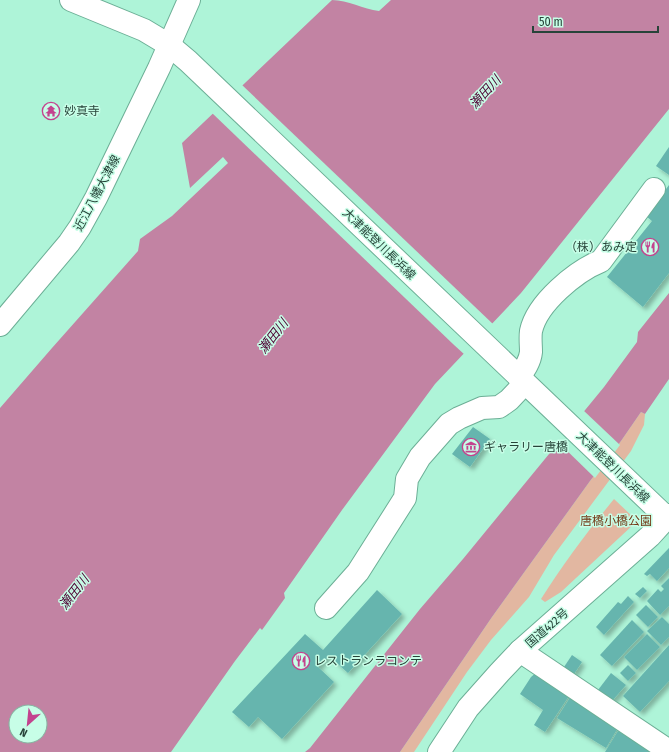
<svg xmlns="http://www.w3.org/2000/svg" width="669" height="752" font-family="'Fira Sans Condensed','Noto Sans JP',sans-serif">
	<defs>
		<filter id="shadow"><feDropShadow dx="3.5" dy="3.5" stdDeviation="2" flood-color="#0004"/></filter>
	</defs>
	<rect width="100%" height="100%" fill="#aef4d8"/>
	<!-- green -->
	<g fill="#e2b7a1">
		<path d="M 641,412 L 645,414 L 644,425 L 631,451 L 554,555 L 529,597 L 491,640 L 467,672 L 414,752 L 400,752 L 492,617 L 590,481 L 621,441 Z"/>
		<path d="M 614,499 L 633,517 L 634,524 L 561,592 L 545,602 L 541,599 C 563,564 588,531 614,499 Z"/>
	</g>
	<!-- water -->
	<g fill="#c283a3" fill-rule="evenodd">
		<path d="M 332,0 C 348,0 363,9 379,11 L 391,0 L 669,0 L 669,109 L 521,293 L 435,384 L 342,510 L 284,593 L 285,598 L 262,630 L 260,628 L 235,661 L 171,752 L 0,752 L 0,408 L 52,348 L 138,251 L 140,239 L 172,216 L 228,163 L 223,157 L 190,188 L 182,143 ZM 16,712 L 40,712 L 40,736 L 16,736 Z"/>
		<path d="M 669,293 L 669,379 L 645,414 L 641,412 L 621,441 L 590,481 L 492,617 L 400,752 L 305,752 L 310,748 L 420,609 L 463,559 L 604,387 L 637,342 L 638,332 Z"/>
	</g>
	<!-- pier -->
	<g fill="#aef4d8">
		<path d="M 241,84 L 494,325 L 465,355 L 453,344 L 211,112 Z"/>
		<path d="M 583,410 L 620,445 L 595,478 L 557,441 Z"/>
	</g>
	<!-- building -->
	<g fill="#66b5ae" filter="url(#shadow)">
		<path d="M 669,147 L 669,175 L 656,166 Z"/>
		<path d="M 669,185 L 669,273 L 643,307 L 607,277 L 652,221 L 646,216 Z"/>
		<path d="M 473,427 L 490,439 L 470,467 L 452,454 Z"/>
		<path d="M 669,548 L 669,568 L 657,581 L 650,574 L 647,576 L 644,574 Z"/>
		<path d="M 669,578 L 669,606 L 660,615 L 647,601 L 658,589 L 661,592 L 664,589 L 661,586 Z"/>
		<path d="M 643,587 L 647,591 L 640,598 L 635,594 Z"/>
		<path d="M 377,590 L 402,614 L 348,673 L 329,656 L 318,667 L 334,682 L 282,739 L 258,717 L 249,727 L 232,712 L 305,634 L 323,650 Z"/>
		<path d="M 628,596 L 634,602 L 604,635 L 596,627 L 618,602 L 621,604 Z"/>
		<path d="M 646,605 L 658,617 L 648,627 L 636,615 Z"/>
		<path d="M 662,617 L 669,624 L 669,637 L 661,645 L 647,631 Z"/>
		<path d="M 632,620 L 644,632 L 612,666 L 600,655 Z"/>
		<path d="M 647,634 L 660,647 L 637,670 L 624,657 Z"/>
		<path d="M 669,645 L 669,681 L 640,712 L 623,696 Z"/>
		<path d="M 572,655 L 582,662 L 574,674 L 564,667 Z"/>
		<path d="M 628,665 L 636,673 L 628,681 L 620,673 Z"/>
		<path d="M 538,671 L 571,693 L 545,732 L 534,725 L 543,710 L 520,694 L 531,677 Z"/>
		<path d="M 611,673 L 626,685 L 612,701 L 598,690 Z"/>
		<path d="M 571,696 L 619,726 L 606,748 L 557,718 Z"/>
		<path d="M 618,731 L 652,752 L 605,752 Z"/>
	</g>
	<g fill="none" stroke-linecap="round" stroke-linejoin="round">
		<defs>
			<g id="minor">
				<path d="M 519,377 C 524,370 530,362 531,352 C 531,345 530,338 531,331 C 537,303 576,271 601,261 L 654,189"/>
				<path d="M 326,608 L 358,572 L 405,498 L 407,479 L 420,457 L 449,424 L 459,418 L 482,408 L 499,407 L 509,400 L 525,383"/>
				<path d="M 520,651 L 663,747 L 665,752"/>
			</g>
			<g id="major">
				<path d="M 71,0 L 144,30 L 169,45 L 188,61 L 669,520"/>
				<path d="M 0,325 L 69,243 L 80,227 L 96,198 L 159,68 L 189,0"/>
			</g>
			<path id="highway" d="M 439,752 L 468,708 L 500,672 L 520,651 L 650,536 L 669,515"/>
		</defs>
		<!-- minor casing -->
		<use href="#minor" stroke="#6caf96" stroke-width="24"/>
		<!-- major casing -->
		<use href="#major" stroke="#6caf96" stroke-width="24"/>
		<!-- highway casing -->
		<use href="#highway" stroke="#6caf96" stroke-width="24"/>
		<!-- minor -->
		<use href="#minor" stroke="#fff" stroke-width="22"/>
		<!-- major -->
		<use href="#major" stroke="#fff" stroke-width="22"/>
		<!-- highway -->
		<use href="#highway" stroke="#fff" stroke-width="22"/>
	</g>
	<!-- icons -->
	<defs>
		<symbol id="temple-ring" viewBox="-11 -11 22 22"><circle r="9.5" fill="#c7fee7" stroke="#c3438e" stroke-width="1.5"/><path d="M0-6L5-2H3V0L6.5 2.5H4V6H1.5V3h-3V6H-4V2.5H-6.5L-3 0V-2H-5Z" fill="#c3438e"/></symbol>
		<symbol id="restaurant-ring" viewBox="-11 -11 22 22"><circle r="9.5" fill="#c7fee7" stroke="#c3438e" stroke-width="1.5"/><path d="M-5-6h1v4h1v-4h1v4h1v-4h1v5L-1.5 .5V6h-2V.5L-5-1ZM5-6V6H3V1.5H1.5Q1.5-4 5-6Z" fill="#c3438e"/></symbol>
		<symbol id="museum-ring" viewBox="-11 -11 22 22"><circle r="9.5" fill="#c7fee7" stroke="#c3438e" stroke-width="1.5"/><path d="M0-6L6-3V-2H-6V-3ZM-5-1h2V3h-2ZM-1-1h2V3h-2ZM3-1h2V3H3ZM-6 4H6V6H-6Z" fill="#c3438e"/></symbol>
	</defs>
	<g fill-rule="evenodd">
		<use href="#temple-ring" x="41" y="101" width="20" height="20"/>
		<use href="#restaurant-ring" x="640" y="237" width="20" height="20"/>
		<use href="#museum-ring" x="461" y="437" width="20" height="20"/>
		<use href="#restaurant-ring" x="291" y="651" width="20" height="20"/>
	</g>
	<g text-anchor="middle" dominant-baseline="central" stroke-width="3" stroke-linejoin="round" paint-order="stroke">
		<!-- poi labels -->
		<g font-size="12" fill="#274339" stroke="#c7fee7" text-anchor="start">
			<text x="64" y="111">妙真寺</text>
			<text x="637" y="247" text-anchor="end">（株）あみ定</text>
			<text x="484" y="447">ギャラリー唐橋</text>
			<text x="314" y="661">レストランラコンテ</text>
		</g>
		<!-- street labels -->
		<g font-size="12" fill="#274339" stroke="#c7fee7">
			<text transform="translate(97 193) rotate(-62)">近江八幡大津線</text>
			<text transform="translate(379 244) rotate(44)">大津能登川長浜線</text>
			<text transform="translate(613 467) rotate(44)">大津能登川長浜線</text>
			<text transform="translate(547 628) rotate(-41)">国道422号</text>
		</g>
		<!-- park labels -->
		<g font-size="12" fill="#733917" stroke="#c7fee7">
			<text x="616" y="521">唐橋小橋公園</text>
		</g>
		<!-- water labels -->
		<g font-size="13" font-style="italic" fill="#500234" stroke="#c7fee7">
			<text transform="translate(485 92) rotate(-48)">瀬田川</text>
			<text transform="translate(273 336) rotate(-52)">瀬田川</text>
			<text transform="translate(74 592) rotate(-52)">瀬田川</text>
		</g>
	</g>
	<!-- north arrow -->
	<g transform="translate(28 724) rotate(207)"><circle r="19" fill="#c7fee7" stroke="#87b3a1"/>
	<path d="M0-3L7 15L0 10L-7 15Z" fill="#c3438e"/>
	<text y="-6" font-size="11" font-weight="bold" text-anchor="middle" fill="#274339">N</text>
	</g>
	<!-- scale -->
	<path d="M533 26v6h125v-6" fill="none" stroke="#274339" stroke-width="2"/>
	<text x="539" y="26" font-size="12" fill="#274339" stroke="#c7fee7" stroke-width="3" paint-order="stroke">50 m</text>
</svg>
